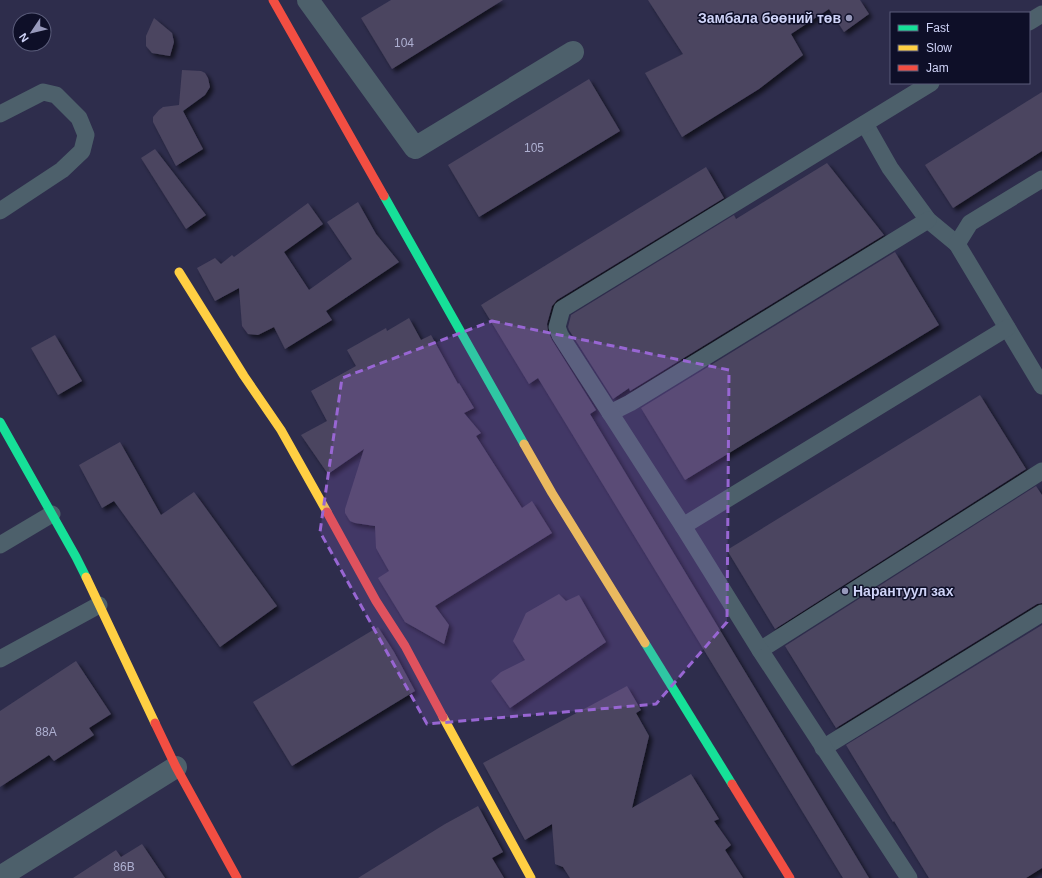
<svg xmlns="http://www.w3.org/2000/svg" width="1042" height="878" font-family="Helvetica,sans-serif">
	<defs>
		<filter id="shadow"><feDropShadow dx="3.5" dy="3.5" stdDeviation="2" flood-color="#0009"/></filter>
	</defs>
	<rect width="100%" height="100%" fill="#2e2d4c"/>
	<!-- building -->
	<g fill="#4b4560" filter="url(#shadow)">
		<path d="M 391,0 L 503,0 L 392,69 L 361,18 Z"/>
		<path d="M 648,0 L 860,0 L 869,14 L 844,32 L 829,9 L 791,34 L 803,55 L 759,89 L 682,137 L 645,73 L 683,54 Z"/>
		<path d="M 154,18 L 172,33 L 174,42 L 170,56 L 152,53 L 146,46 L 146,36 Z"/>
		<path d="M 182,70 L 201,71 L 205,73 L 208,78 L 210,87 L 205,95 L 183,111 L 203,149 L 176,166 L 153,122 L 153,117 L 159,110 L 163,107 L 179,105 Z"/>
		<path d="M 589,79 L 620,131 L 479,217 L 448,165 Z"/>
		<path d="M 1042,92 L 1042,151 L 953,208 L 925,165 Z"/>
		<path d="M 155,149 L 206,215 L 186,229 L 141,158 Z"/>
		<path d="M 827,163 L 884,235 L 630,391 L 629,388 L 613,399 L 569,330 L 568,327 L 571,315 L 734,215 L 736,219 Z"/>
		<path d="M 706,167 L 724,198 L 557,300 L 552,306 L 547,324 L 548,331 L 552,340 L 596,410 L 590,414 L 869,878 L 843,878 L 538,378 L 529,384 L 481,305 Z"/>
		<path d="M 358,202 L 376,234 L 399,262 L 326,311 L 332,320 L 285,349 L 274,327 L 258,335 L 248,334 L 242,326 L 239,288 L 215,301 L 197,268 L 215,258 L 221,264 L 232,255 L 234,257 L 308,203 L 323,224 L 284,252 L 309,290 L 352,259 L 327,222 Z"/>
		<path d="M 895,252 L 939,325 L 685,480 L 641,408 Z"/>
		<path d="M 409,318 L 421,340 L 431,335 L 458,384 L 459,383 L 474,408 L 464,413 L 481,433 L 476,436 L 522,508 L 532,501 L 552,533 L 435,606 L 449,625 L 444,644 L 405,622 L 378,578 L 389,571 L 376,548 L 375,526 L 355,523 L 350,521 L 345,513 L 345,509 L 364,449 L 328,474 L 301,435 L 327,421 L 311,391 L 356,366 L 347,350 L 386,328 L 387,331 Z"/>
		<path d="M 55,335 L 82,381 L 58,395 L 31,348 Z"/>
		<path d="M 980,395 L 1026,469 L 775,629 L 727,550 Z"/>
		<path d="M 120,442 L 161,515 L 194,492 L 277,606 L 220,647 L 114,501 L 102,508 L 79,465 Z"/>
		<path d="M 1036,486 L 1042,495 L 1042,603 L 1037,604 L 836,728 L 785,646 Z"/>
		<path d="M 559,594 L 566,601 L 579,595 L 606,642 L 510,708 L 491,681 L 501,672 L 525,660 L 513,641 L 526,613 Z"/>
		<path d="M 1042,625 L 1042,868 L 1026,878 L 929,878 L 894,821 L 893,822 L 846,745 Z"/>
		<path d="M 378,627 L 394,652 L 415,691 L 292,766 L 253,702 Z"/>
		<path d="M 76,661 L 111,714 L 89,728 L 94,735 L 54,761 L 49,755 L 0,787 L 0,711 Z"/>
		<path d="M 627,686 L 641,710 L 636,713 L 649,736 L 632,808 L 691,774 L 719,819 L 714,821 L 731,845 L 725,850 L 743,878 L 570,878 L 563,867 L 555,864 L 552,824 L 525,840 L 483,763 Z"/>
		<path d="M 478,806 L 503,852 L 492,858 L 504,878 L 358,878 L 445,824 Z"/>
		<path d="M 142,844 L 165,878 L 73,878 L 116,850 L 121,857 Z"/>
	</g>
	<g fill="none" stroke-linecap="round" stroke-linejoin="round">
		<!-- lane -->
		<g stroke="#4d606b" stroke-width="17">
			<path d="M 1029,22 L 1042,14"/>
			<path d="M 0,114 L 43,92 L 56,95 L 79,118 L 86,135 L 82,151 L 62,170 L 0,211"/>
			<path d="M 865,124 L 890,168 L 928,220 L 957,244"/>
			<path d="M 1042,179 L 970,223 L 957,244 L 1042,386"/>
			<path d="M 610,413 L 630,403 L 928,220"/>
			<path d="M 683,526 L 1007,328"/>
			<path d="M 0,545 L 52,514"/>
			<path d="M 760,650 L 1042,471"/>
			<path d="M 0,659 L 99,605"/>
			<path d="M 823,748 L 1042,613"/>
			<path d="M 909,878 L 760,650 L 683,526 L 560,335 L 557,327 L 562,309 L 931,83"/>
		</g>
		<!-- street -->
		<g stroke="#4d606b" stroke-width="22">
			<path d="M 308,0 L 415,148 L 573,52"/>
			<path d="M 0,877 L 176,767"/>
		</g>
		<!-- fast -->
		<g stroke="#16e098" stroke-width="9">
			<path d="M 384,196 L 524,444"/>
			<path d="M 0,422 L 76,557 L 86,577"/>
			<path d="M 645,643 L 732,784"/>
		</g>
		<!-- slow -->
		<g stroke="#ffcf43" stroke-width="9">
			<path d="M 179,272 L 244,376 L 281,430 L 327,512"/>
			<path d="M 524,444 L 552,493 L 645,643"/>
			<path d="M 86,577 L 155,723"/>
			<path d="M 443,717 L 531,878"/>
		</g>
		<!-- jam -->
		<g stroke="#f24e42" stroke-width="9">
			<path d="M 273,0 L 384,196"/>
			<path d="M 327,512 L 376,601 L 405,646 L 443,717"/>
			<path d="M 155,723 L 176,767 L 237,878"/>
			<path d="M 732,784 L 790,878"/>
		</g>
	</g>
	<!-- marked area -->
	<path fill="#9866d3" fill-opacity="0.2" stroke="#9866d3" stroke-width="3" stroke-dasharray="8 5" stroke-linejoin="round" d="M 492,321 L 729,370 L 727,622 L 656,704 L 427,724 L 320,532 L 342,378 Z"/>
	<!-- markers -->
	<g fill="#9799bb" stroke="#0e0f28" stroke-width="1.5">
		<circle cx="849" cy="18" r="4"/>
		<circle cx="845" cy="591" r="4"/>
	</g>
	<g text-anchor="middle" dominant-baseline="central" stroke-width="3" stroke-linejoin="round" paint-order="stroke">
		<!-- number labels -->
		<g font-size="12" fill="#aeb0d1">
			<text x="404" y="43">104</text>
			<text x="534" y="148">105</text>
			<text x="46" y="732">88А</text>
			<text x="124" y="867">86В</text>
		</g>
		<!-- poi labels -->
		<g font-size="14" font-weight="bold" fill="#cfd3f7" stroke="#0e0f28" text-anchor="end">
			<text x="841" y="18">Замбала бөөний төв</text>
			<text x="853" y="591" text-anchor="start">Нарантуул зах</text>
		</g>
	</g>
	<!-- legend -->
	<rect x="890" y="12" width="140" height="72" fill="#0e0f28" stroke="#5b5d7b"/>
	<rect x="898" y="25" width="20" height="6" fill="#16e098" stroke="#5b5d7b"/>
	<text x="926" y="32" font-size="12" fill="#cfd3f7">Fast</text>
	<rect x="898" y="45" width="20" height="6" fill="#ffcf43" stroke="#5b5d7b"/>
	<text x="926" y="52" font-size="12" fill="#cfd3f7">Slow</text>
	<rect x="898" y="65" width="20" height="6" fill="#f24e42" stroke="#5b5d7b"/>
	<text x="926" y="72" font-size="12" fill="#cfd3f7">Jam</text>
	<!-- north arrow -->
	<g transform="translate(32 32) rotate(235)"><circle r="19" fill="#0e0f28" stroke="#5b5d7b"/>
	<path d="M0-3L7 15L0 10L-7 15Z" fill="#9799bb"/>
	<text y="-6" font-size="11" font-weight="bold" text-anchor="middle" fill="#cfd3f7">N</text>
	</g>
</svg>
